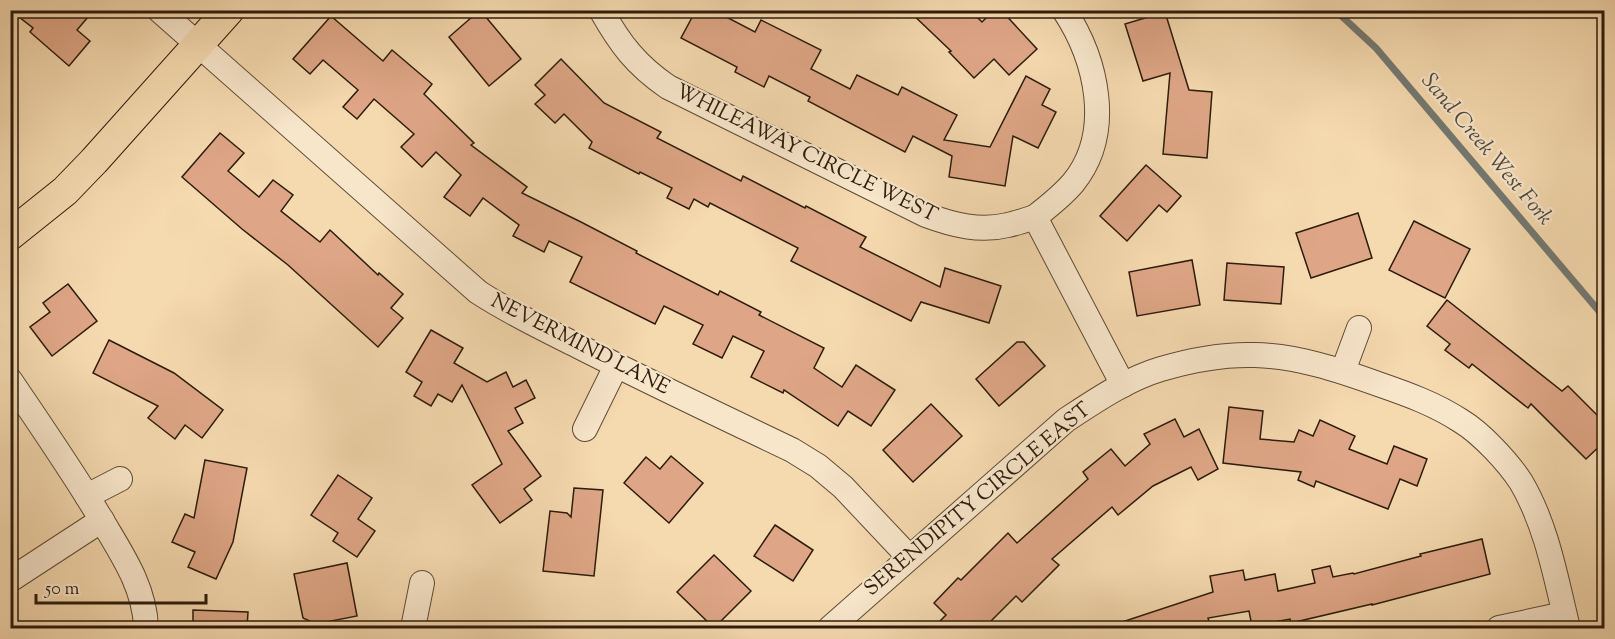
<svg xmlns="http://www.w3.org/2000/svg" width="1615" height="639" font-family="'Sorts Mill Goudy',serif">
	<rect width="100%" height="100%" fill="#f5d9af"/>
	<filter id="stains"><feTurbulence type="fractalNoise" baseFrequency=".00333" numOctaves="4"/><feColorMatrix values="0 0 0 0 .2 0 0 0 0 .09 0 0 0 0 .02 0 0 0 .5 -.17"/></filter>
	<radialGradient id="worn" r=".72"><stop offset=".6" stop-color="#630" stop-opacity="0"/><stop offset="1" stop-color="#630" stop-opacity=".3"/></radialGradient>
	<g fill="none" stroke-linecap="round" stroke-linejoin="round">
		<!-- stream -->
		<path stroke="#747973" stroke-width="7" d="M 1335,10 L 1376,48 L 1604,317"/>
	</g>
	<!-- building -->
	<g fill="#dea686" stroke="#2d1c0c" stroke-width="1.5">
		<path d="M 10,10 L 94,10 L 77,30 L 90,41 L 69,66 L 30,32 L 33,28 Z"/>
		<path d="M 480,10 L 521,59 L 489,86 L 449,37 Z"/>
		<path d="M 696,10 L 713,10 L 755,32 L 761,20 L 821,50 L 811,69 L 850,89 L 857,75 L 898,95 L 902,87 L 957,115 L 944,140 L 990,147 L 1026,76 L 1050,89 L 1042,105 L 1056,112 L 1038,148 L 1013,136 L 1005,186 L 949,177 L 952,156 L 913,136 L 905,152 L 808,101 L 810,97 L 769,76 L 764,87 L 735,72 L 737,67 L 681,38 Z"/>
		<path d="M 908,10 L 970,10 L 982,22 L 994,10 L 1001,10 L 1037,49 L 1009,75 L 994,59 L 974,78 L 949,52 L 951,51 Z"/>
		<path d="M 1165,12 L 1189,90 L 1212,92 L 1207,158 L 1163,154 L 1170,73 L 1143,81 L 1125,24 Z"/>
		<path d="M 331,16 L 383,61 L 392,50 L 432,84 L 424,94 L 474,143 L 471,145 L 527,187 L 522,193 L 581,222 L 637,251 L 636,253 L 718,295 L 720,291 L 761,312 L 759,315 L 824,348 L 814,368 L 842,387 L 856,365 L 895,390 L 871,426 L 848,411 L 838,426 L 784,390 L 783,393 L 751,377 L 764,351 L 733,336 L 722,358 L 693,344 L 703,325 L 664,306 L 655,324 L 570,282 L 582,257 L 549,241 L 544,252 L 513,236 L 519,225 L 483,198 L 470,216 L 444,197 L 461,175 L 436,152 L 422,167 L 401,147 L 414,134 L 374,99 L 357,119 L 343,107 L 358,90 L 323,60 L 310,74 L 293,59 Z"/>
		<path d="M 561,59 L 604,103 L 661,132 L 657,138 L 741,181 L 743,176 L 805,208 L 806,206 L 866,237 L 860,247 L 940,287 L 945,268 L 1001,286 L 989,323 L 921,302 L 911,321 L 791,261 L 798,248 L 710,203 L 708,207 L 694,199 L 689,209 L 667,198 L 672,188 L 640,172 L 639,174 L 589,148 L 592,142 L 564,114 L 555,123 L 535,104 L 545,95 L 535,85 Z"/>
		<path d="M 220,133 L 244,153 L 228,171 L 259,197 L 273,180 L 293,195 L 281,211 L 320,242 L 330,230 L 378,275 L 379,273 L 403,294 L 391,308 L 403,318 L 378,347 L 288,265 L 242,229 L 182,177 Z"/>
		<path d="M 1146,165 L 1181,196 L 1167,212 L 1159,205 L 1127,241 L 1100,216 Z"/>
		<path d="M 1358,213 L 1372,258 L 1311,278 L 1296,233 Z"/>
		<path d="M 1414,221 L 1470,249 L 1445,298 L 1389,270 Z"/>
		<path d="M 1192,260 L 1200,305 L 1137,316 L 1129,272 Z"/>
		<path d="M 1227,263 L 1284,267 L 1281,304 L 1224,300 Z"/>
		<path d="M 68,284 L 97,321 L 52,356 L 30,327 L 50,312 L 43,303 Z"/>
		<path d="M 1447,300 L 1562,391 L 1568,386 L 1605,423 L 1605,441 L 1586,459 L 1531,404 L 1528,408 L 1472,364 L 1469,368 L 1445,350 L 1450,344 L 1427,326 Z"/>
		<path d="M 431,330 L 463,348 L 454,363 L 487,382 L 506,372 L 513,387 L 526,380 L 535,398 L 515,408 L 523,423 L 508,431 L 541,476 L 524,489 L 532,500 L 500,523 L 472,485 L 502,464 L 462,385 L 452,402 L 438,394 L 431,406 L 414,396 L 422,382 L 406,372 Z"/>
		<path d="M 109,340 L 174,373 L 223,410 L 202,438 L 185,425 L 175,439 L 148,418 L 158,406 L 93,373 Z"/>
		<path d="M 1017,342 L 1024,342 L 1045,366 L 999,406 L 976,379 Z"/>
		<path d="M 931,404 L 962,436 L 913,482 L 883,450 Z"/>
		<path d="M 1229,407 L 1263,411 L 1260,439 L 1294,442 L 1299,430 L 1313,436 L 1320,420 L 1355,436 L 1349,449 L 1387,464 L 1394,446 L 1427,459 L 1417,486 L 1400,479 L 1388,509 L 1316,481 L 1314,487 L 1298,480 L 1301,472 L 1223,463 Z"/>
		<path d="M 1175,419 L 1184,437 L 1199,429 L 1218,469 L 1198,480 L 1191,467 L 1153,486 L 1118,515 L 1112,507 L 1052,559 L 1059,565 L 1022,602 L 1016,596 L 984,628 L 933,628 L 946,615 L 934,603 L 958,578 L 961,580 L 1008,533 L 1017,543 L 1088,479 L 1083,472 L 1111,449 L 1125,466 L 1150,444 L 1144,434 Z"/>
		<path d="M 671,456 L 703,483 L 669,523 L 624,483 L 646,457 L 660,469 Z"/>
		<path d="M 205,460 L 247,468 L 233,542 L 216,579 L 188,567 L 195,552 L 172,542 L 185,514 L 194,518 Z"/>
		<path d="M 338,475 L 372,498 L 358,519 L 375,531 L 357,557 L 333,541 L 338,533 L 311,515 Z"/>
		<path d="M 574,488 L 603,490 L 594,576 L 543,571 L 550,511 L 567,513 L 571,517 Z"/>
		<path d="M 775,525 L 813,550 L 793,581 L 754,556 Z"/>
		<path d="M 1482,539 L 1490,574 L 1372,605 L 1372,604 L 1291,623 L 1290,619 L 1252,626 L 1249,611 L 1208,618 L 1211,628 L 1114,628 L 1113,625 L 1213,592 L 1210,576 L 1243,570 L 1245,580 L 1275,574 L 1278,591 L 1315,583 L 1312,570 L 1330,566 L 1333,577 L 1353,573 L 1354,574 L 1421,556 L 1420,554 Z"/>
		<path d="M 714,555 L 751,591 L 714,628 L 677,592 Z"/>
		<path d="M 347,563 L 357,616 L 316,624 L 303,618 L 294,574 Z"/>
		<path d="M 193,610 L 248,612 L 247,628 L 193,628 Z"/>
	</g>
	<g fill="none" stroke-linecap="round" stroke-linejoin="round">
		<defs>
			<g id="minor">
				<path d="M 159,10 L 478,292 C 510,313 544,329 578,346 C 649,382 721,416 792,450 L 818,466 L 843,487 L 909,557"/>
				<path d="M 601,10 C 620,44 636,65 668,87 L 926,215 C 953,225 980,232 1008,225 C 1017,223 1026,220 1035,217 L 1123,385"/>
				<path d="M 1035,217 C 1049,206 1062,196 1073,183 C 1114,133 1097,60 1064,10"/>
				<path d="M 1343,371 L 1359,328"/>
				<path d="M 10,380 C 41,426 73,472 101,519 C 121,553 145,587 146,628"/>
				<path d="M 585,429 L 616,366"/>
				<path d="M 87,496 L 120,479"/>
				<path d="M 10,580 L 102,520"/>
				<path d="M 413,628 L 422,583"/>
				<path d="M 830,628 L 1066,420 C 1095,401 1127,379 1161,369 C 1191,360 1224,354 1255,355 C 1297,356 1339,370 1378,384 C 1407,394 1435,404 1461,421 C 1481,433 1508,462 1521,482 C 1547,526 1556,579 1568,628"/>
				<path d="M 1499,628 L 1564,614"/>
			</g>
			<path id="major" d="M 10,235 L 65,191 L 94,161 L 229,10"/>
		</defs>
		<!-- minor casing -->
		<use href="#minor" stroke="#5f4b35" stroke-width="26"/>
		<!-- major casing -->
		<use href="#major" stroke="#2d1c0c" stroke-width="32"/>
		<!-- minor -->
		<use href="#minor" stroke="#f8e6cb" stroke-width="24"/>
		<!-- major -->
		<use href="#major" stroke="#f5d9af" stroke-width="30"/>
	</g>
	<g text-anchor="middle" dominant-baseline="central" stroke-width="4.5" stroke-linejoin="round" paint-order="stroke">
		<!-- street labels -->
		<g font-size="21" fill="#2d1c0c" stroke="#f8e6cb">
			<text transform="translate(806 154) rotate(26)">WHILEAWAY CIRCLE WEST</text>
			<text transform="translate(580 345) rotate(27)">NEVERMIND LANE</text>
			<text transform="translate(978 500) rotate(-40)">SERENDIPITY CIRCLE EAST</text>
		</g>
		<!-- water labels -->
		<g font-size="22" font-style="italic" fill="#504a3f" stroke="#f8e6cb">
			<text transform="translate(1486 150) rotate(50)">Sand Creek West Fork</text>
		</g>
	</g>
	<!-- margin -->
	<rect width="1615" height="639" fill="none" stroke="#f5d9af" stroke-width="36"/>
	<rect x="12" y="12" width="1591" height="615" fill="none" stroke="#2d1c0c" stroke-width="3"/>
	<rect x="18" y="18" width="1579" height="603" fill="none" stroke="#2d1c0c" stroke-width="1.5"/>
	<!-- scale -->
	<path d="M36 594v9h170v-9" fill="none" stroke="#2d1c0c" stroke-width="3"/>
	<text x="45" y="594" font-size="18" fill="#2d1c0c" stroke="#f8e6cb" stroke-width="4.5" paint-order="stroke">50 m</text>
	<rect width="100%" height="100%" filter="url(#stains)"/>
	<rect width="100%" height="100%" fill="url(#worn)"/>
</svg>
